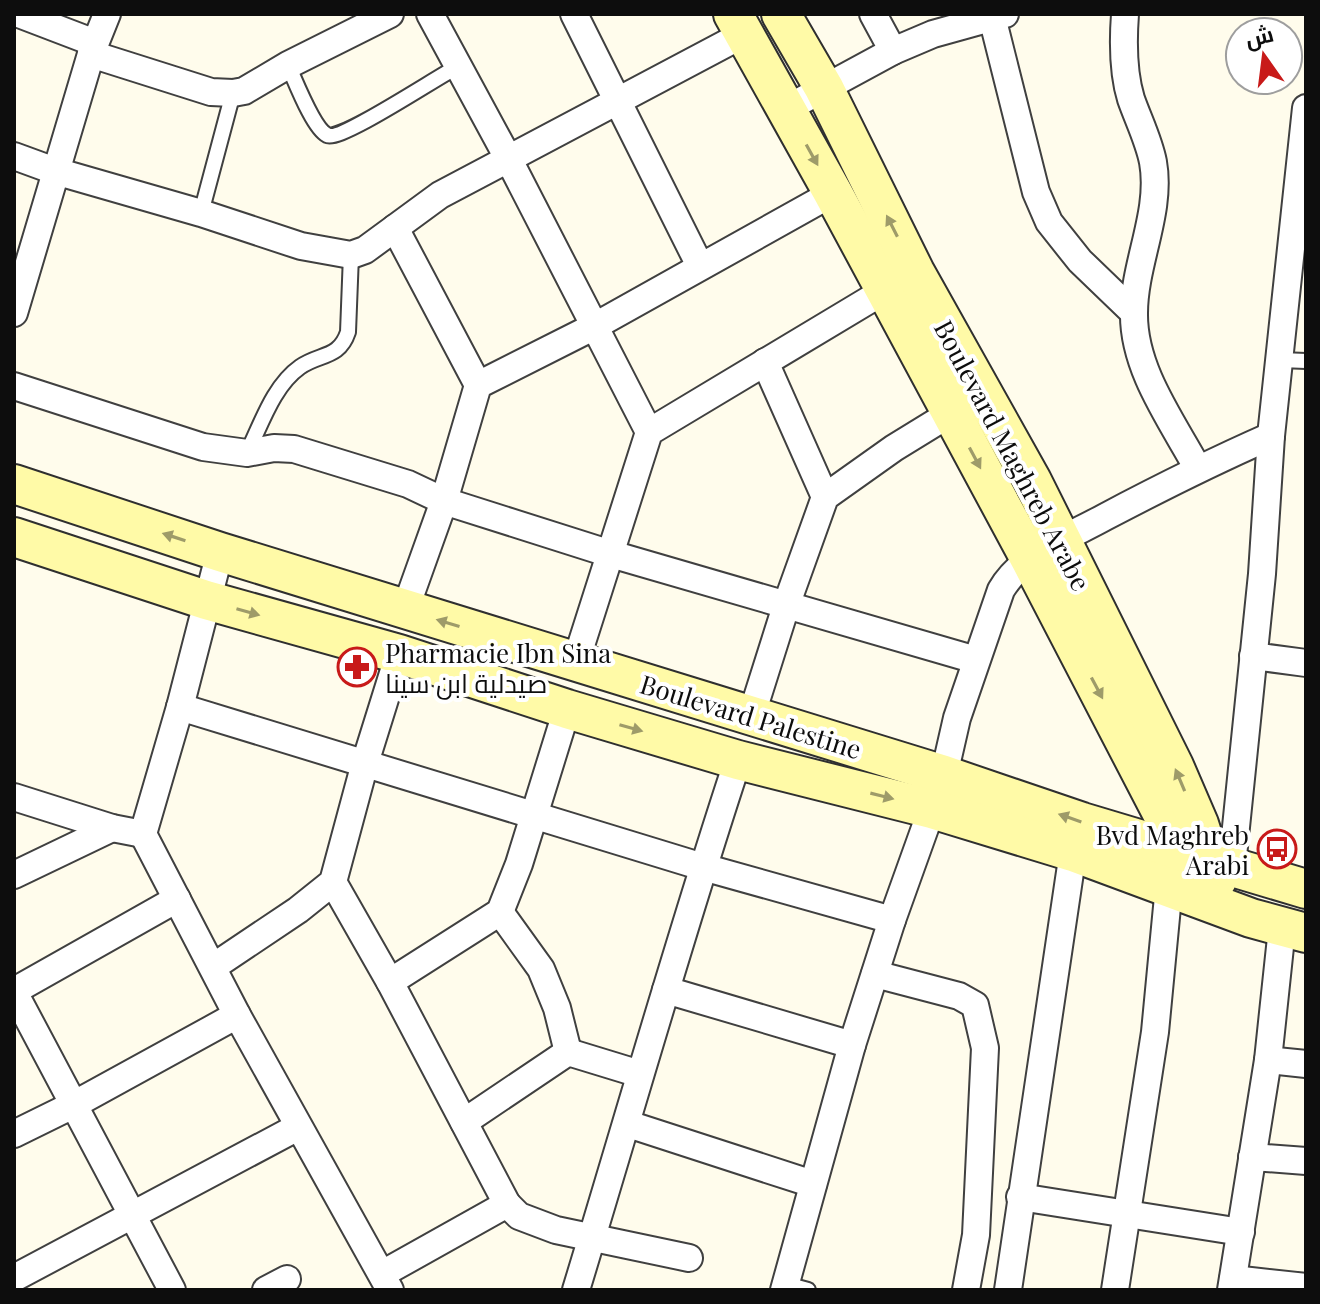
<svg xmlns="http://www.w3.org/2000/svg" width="1320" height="1304" font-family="'Playfair Display',Cairo,serif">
	<rect width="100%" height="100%" fill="#fffcec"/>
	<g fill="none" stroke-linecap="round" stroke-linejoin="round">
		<defs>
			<g id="lane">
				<path d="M 288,65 C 295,80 313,128 327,135 C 340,142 437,77 457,67"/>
				<path d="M 201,213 L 233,93"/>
				<path d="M 1281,360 L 1306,361"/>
				<path d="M 247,453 C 261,425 273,386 300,367 C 320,353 339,359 348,332 L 351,255"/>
				<path d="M 786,1284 L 808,1290"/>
			</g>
			<g id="street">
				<path d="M 19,14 L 95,43"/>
				<path d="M 430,14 L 508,158 L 649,432"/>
				<path d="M 574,14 L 700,266"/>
				<path d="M 873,14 L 893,51"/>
				<path d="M 1125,14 C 1123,41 1123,73 1131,99 C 1138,119 1149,141 1153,162 C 1162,212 1134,263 1134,313 C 1133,369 1172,421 1198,469"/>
				<path d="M 992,17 L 1036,192 L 1049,222 L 1080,261 L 1134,313"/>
				<path d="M 91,54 L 211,92 L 233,93 L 244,91 L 288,65 L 390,14"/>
				<path d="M 786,109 L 893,51 L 933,34 L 1005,14"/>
				<path d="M 14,156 L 55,171 L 201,213 L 301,246 L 351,255 L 365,250 L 440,195 L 744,34"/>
				<path d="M 395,228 L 478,385"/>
				<path d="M 14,313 L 91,54 L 107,14"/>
				<path d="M 765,362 L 825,497"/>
				<path d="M 14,386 L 203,447 L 247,453 L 274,448 L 294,449 L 408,484 L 444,501 L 611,554 L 976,660"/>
				<path d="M 220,552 L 180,707 L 143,834 L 237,1015 L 390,1290"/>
				<path d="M 405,610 L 444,501 L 478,385 L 595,326 L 833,193"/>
				<path d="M 1253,656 L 1306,663"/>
				<path d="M 576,661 L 649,432 L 899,282"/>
				<path d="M 180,707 L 703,867 L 892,920"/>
				<path d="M 751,717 L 787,603 L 825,497 L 894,448 L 951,413"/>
				<path d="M 14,797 L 112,828 L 143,834"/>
				<path d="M 1232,866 L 1262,574 L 1271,436 L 1306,108"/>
				<path d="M 14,875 L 112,828"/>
				<path d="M 333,882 L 390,982 L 507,1204"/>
				<path d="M 500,912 L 541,969 L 557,1008 L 568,1052"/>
				<path d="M 213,967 L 298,910 L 333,882 L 365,763 L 399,654"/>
				<path d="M 875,974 L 959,996 L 975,1005 L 985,1048 L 976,1235 L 966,1290"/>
				<path d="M 390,982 L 500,912 L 519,864 L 567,709"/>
				<path d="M 666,990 L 852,1045"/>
				<path d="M 14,991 L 177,899"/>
				<path d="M 14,992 L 172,1290"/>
				<path d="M 1268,1060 L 1306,1064"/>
				<path d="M 464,1122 L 568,1052 L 640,1074"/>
				<path d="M 628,1124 L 813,1184"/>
				<path d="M 14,1134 L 75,1104 L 237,1015"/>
				<path d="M 1252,1157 L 1306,1161"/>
				<path d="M 1020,1197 L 1241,1232"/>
				<path d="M 382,1274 L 507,1204 L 519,1216 L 556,1230 L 689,1258"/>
				<path d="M 14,1278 L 298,1127"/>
				<path d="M 1233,1279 L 1306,1287"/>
				<path d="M 266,1290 L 287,1279"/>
				<path d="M 576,1290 C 630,1113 680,935 738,760"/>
				<path d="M 784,1290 L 852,1045 L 892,920 L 944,775 L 957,718 L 1001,590 C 1022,554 1069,537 1105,517 C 1160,488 1214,461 1271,436"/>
				<path d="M 1008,1290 L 1073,852"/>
				<path d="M 1115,1290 L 1155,1032 L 1169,886"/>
				<path d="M 1231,1290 L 1268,1060 L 1282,928"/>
			</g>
			<g id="secondary">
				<path d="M 733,14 L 833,193 L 1030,559 L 1163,815 L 1184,866"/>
				<path d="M 781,14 L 824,88 L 915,272 L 1032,481 L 1174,766 L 1199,824 L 1217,880"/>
				<path d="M 14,484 L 220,552 L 944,775 L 1082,822 L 1306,889"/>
				<path d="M 14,537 L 206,600 L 399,654 L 567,709 L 738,760 L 932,809 L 1073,852 L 1251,918 L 1306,933"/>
			</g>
		</defs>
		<!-- lane casing -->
		<use href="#lane" stroke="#404040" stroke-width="18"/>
		<!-- street casing -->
		<use href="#street" stroke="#404040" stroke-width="30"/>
		<!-- secondary casing -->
		<use href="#secondary" stroke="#2f2f2f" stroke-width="42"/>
		<!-- lane -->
		<use href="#lane" stroke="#fff" stroke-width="14"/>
		<!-- street -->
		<use href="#street" stroke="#fff" stroke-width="26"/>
		<!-- secondary -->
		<use href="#secondary" stroke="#fffaa7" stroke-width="38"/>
	</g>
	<!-- one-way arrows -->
	<defs><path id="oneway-solid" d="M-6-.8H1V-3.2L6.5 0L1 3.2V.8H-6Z" transform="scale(2)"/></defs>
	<g fill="#9e9b69">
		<use href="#oneway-solid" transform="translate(812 155) rotate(61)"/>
		<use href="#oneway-solid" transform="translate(892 226) rotate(-117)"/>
		<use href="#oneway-solid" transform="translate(975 458) rotate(62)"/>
		<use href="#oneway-solid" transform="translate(174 537) rotate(-162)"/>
		<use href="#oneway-solid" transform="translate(248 612) rotate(16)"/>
		<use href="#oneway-solid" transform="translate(448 623) rotate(-163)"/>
		<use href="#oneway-solid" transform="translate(1097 688) rotate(62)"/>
		<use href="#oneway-solid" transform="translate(631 728) rotate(16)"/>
		<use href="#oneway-solid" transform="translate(1180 780) rotate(-113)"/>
		<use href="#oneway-solid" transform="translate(882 796) rotate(14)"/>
		<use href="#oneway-solid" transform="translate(1070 818) rotate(-161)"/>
	</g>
	<!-- icons -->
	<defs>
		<symbol id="pharmacy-ring" viewBox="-11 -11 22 22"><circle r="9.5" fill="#fff" stroke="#c81a19" stroke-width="1.5"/><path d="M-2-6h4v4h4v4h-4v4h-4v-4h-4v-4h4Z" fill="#c81a19"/></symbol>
		<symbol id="bus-ring" viewBox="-11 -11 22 22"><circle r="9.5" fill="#fff" stroke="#c81a19" stroke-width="1.5"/><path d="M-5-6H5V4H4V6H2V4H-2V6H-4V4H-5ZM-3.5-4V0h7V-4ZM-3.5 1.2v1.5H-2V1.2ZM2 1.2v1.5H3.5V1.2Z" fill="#c81a19"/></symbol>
	</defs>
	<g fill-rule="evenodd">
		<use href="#pharmacy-ring" x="335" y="645" width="44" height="44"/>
		<use href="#bus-ring" x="1255" y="827" width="44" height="44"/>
	</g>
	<g text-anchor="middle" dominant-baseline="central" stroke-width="8" stroke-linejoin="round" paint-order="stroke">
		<!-- street labels -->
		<g font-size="26" fill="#0d0d0d" stroke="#fff">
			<text transform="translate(1013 455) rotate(62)">Boulevard Maghreb Arabe</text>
			<text transform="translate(751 716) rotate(17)">Boulevard Palestine</text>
		</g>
		<!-- poi labels -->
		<g font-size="26" fill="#0d0d0d" stroke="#fff" text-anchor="start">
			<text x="385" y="652">Pharmacie Ibn Sina<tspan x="385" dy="30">صيدلية ابن سينا</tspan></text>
			<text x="1249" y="834" text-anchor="end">Bvd Maghreb<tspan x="1249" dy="30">Arabi</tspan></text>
		</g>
	</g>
	<!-- border -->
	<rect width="1320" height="1304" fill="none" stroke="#0d0d0d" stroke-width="32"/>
	<!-- north arrow -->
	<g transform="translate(1264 56) rotate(346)"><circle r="38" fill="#ffffff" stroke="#9e9e9e" stroke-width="2"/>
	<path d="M0-6L14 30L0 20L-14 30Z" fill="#c81a19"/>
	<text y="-12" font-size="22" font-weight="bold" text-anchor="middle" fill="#0d0d0d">ش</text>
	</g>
</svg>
